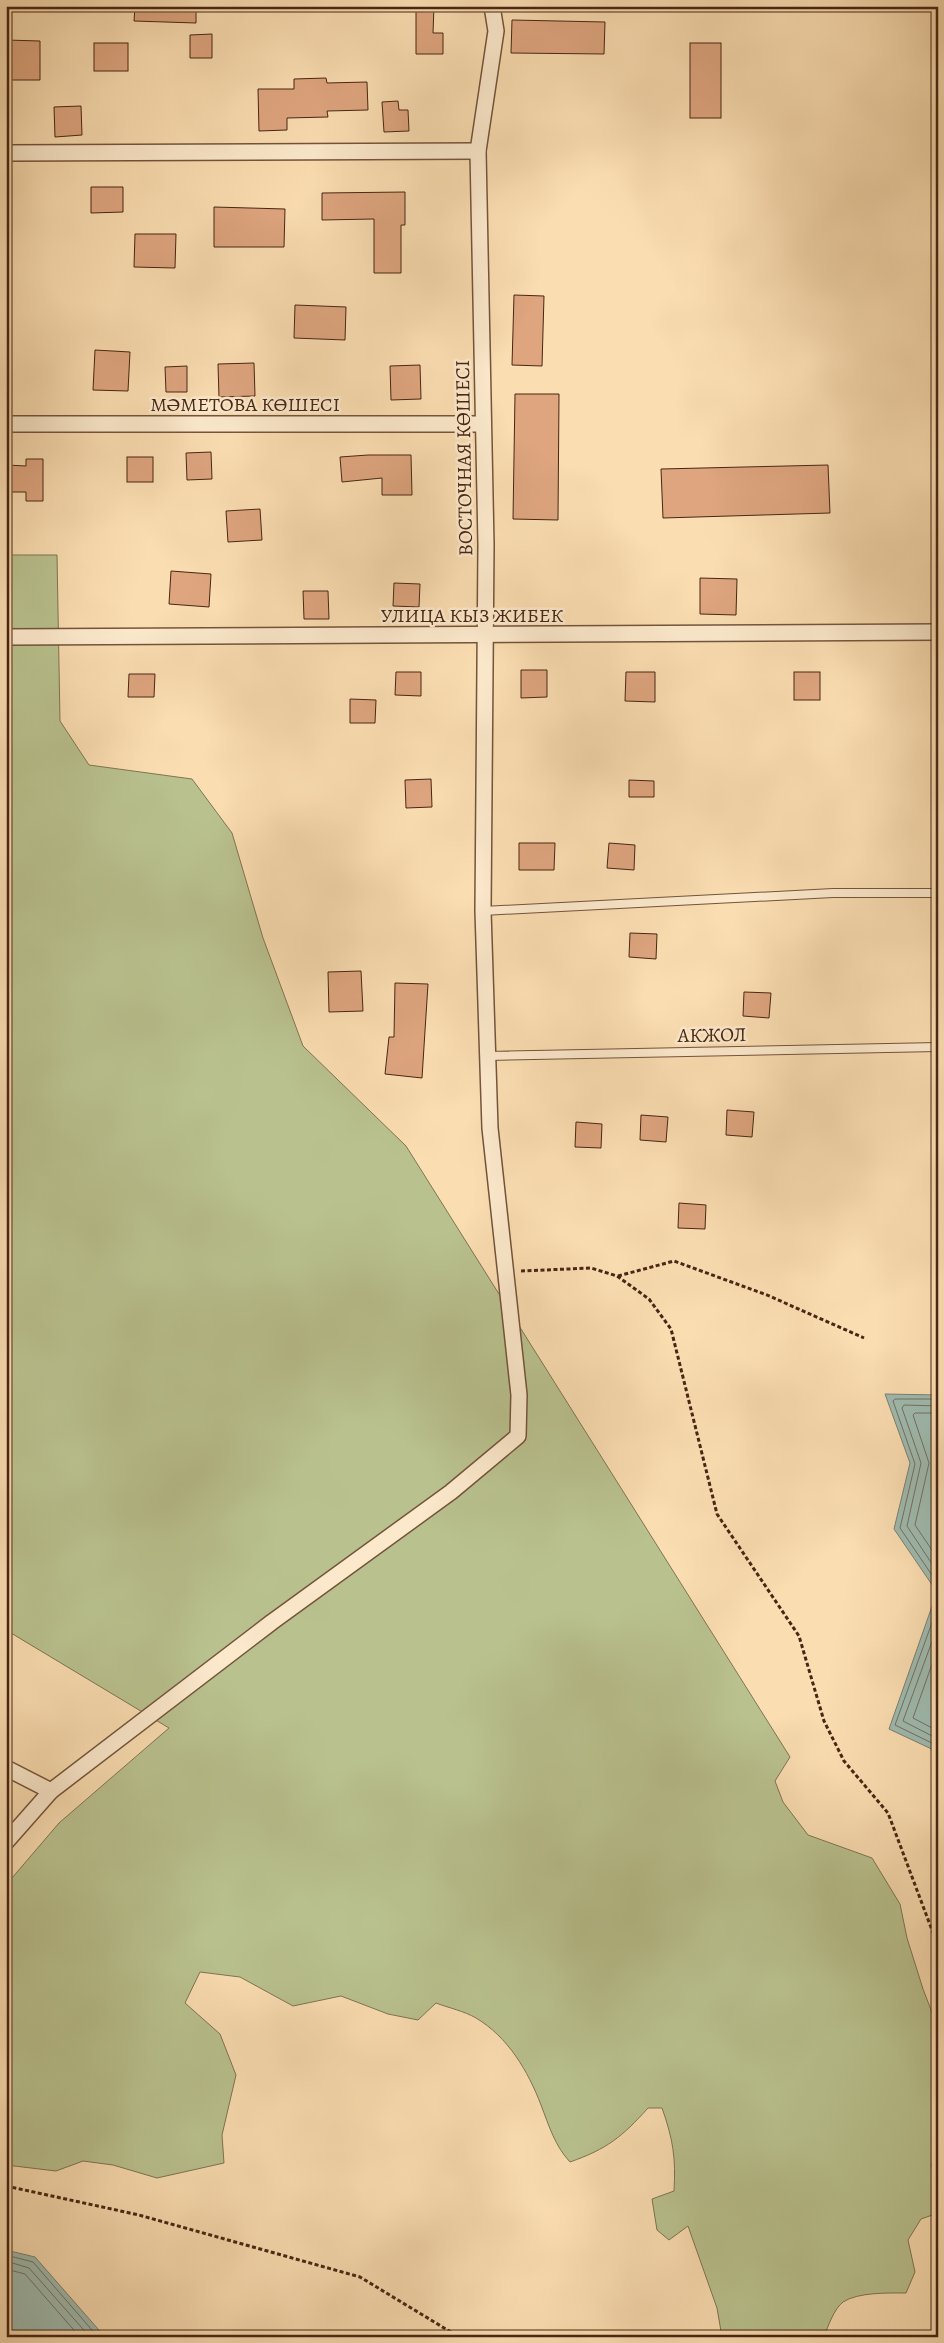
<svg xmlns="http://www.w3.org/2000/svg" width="944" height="2343" font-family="Alegreya,serif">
	<rect width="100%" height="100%" fill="#faddb1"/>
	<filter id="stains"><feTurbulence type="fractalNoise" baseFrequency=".004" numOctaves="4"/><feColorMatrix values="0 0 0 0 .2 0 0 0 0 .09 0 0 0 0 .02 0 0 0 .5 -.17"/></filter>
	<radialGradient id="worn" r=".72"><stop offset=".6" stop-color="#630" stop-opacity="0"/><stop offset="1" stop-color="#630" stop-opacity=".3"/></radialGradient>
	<!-- green -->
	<path fill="#b9c28f" stroke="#807452" d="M 6,555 L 57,555 L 60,721 L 89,765 L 192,779 L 232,833 L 263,938 L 303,1046 L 406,1146 L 790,1757 L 775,1781 L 783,1802 L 808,1835 L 872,1858 L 900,1904 L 907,1938 L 923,1989 L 938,2028 L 938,2165 L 931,2164 L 938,2189 L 938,2213 L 921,2219 L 908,2240 L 915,2272 L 906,2293 C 889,2293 858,2292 843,2302 C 834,2309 828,2326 824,2337 L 722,2337 L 717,2308 L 688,2226 L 669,2240 L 657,2230 L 652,2199 L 674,2191 C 676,2158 673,2139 662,2108 L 648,2108 C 622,2137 607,2149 570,2162 C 555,2146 549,2126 541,2105 C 528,2071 508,2037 476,2018 C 464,2011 449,2008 436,2003 L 418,2020 L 388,2014 L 341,1996 L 293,2006 L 240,1977 L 200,1972 L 185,2003 L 220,2034 L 236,2075 L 222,2135 L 224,2163 L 157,2178 L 113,2165 L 83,2161 L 56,2171 L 6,2165 L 6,1885 L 59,1823 L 169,1728 L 6,1630 Z"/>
	<!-- water -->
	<g fill="#9fbbb0" stroke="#7c7f72">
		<path d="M 885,1394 L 938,1395 L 938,1752 L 889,1729 L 937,1592 L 894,1529 L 910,1463 Z"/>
		<path d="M 6,2250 L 35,2257 L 105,2337 L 6,2337 Z"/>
	</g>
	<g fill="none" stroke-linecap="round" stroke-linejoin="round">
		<!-- shore -->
		<g stroke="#747062" stroke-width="1">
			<path d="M 938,1399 L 895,1399 L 893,1401 L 915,1464 L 900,1528 L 938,1584"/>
			<path d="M 938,1406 L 904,1405 L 902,1408 L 921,1463 L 907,1526 L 938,1573"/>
			<path d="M 938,1413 L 915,1413 L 913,1415 L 929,1463 L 915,1525 L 938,1559"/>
			<path d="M 938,1606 L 895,1725 L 938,1746"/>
			<path d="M 938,1625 L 903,1721 L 938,1739"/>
			<path d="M 938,1647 L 913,1718 L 938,1731"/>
			<path d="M 6,2255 L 33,2262 L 98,2337"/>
			<path d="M 6,2261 L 29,2268 L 90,2337"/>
			<path d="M 6,2269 L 25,2274 L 80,2337"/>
		</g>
	</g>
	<!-- building -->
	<g fill="#dea57f" stroke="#482614">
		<path d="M 135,6 L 196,6 L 196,23 L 134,21 Z"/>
		<path d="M 416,6 L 434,6 L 433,33 L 443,33 L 443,54 L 416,54 Z"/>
		<path d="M 512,20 L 605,22 L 604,54 L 511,53 Z"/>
		<path d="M 212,34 L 212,58 L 190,58 L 190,35 Z"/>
		<path d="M 6,40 L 40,41 L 40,80 L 6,80 Z"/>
		<rect x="94" y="43" width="34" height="28"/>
		<rect x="690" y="43" width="31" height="75"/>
		<path d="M 326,78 L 327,83 L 367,82 L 368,110 L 327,111 L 328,117 L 287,118 L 287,130 L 259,131 L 258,89 L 294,89 L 294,79 Z"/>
		<path d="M 398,101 L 399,110 L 408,110 L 409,131 L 384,132 L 382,102 Z"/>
		<path d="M 81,106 L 82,135 L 55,137 L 54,107 Z"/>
		<path d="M 91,187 L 123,187 L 123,212 L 91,213 Z"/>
		<path d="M 405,192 L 405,225 L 401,225 L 401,273 L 374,273 L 374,219 L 322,220 L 322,193 Z"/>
		<path d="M 214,207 L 285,209 L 284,247 L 214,247 Z"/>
		<path d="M 135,234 L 176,234 L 175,268 L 134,267 Z"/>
		<path d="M 514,295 L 544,296 L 542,366 L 512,365 Z"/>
		<path d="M 295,305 L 346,307 L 345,340 L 294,338 Z"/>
		<path d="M 95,350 L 130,352 L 128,391 L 93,390 Z"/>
		<path d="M 254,363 L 255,396 L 219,397 L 218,364 Z"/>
		<path d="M 420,365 L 421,399 L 391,400 L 390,366 Z"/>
		<path d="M 187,366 L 187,392 L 166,392 L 165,367 Z"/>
		<path d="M 515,394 L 559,394 L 558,520 L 513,519 Z"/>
		<path d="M 211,452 L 212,479 L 187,480 L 186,453 Z"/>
		<path d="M 368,455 L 411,455 L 412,495 L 382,495 L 382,478 L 342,482 L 340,457 Z"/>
		<rect x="127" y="457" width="26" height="25"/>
		<path d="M 26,459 L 43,459 L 43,501 L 26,501 L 26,492 L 6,492 L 6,465 L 26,466 Z"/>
		<path d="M 828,465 L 830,513 L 663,518 L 661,469 Z"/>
		<path d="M 260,509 L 262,540 L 228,542 L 226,511 Z"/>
		<path d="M 171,571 L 211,574 L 209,607 L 169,604 Z"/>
		<path d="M 700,578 L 737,579 L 736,615 L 700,614 Z"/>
		<path d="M 394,583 L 420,584 L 419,607 L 393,606 Z"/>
		<path d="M 303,591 L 328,591 L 329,619 L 304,619 Z"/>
		<path d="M 521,670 L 547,670 L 547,697 L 521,698 Z"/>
		<path d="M 396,672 L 421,672 L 421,696 L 395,695 Z"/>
		<path d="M 626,672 L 655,672 L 655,702 L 625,701 Z"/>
		<rect x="794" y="672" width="26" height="28"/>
		<path d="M 129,674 L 155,674 L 154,697 L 128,697 Z"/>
		<path d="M 350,699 L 376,700 L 375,723 L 350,723 Z"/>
		<path d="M 431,779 L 432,807 L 406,808 L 405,780 Z"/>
		<path d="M 629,780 L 654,781 L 654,797 L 629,797 Z"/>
		<path d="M 519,843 L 555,843 L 554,870 L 519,870 Z"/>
		<path d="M 609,843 L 635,845 L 634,870 L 607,868 Z"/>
		<path d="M 630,933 L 657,934 L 656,959 L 629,957 Z"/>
		<path d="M 361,971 L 363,1011 L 329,1012 L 328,972 Z"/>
		<path d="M 395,983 L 428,984 L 422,1078 L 385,1074 L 389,1037 L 394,1037 Z"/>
		<path d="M 744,992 L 771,993 L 769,1018 L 743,1016 Z"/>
		<path d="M 727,1110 L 754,1112 L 752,1137 L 726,1135 Z"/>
		<path d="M 641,1115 L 668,1117 L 666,1142 L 640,1140 Z"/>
		<path d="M 576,1122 L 602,1124 L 601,1148 L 575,1147 Z"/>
		<path d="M 679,1203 L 706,1205 L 705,1229 L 678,1228 Z"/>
	</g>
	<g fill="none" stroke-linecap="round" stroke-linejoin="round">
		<defs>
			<g id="lane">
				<path d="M 483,911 L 833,893 L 938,893"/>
				<path d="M 488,1056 L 938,1047"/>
			</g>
			<g id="street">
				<path d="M 6,153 L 478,151"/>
				<path d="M 6,424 L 483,424"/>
				<path d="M 6,637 L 938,632"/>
				<path d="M 6,1768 L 51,1791"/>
				<path d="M 6,1842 L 51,1791 L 272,1622 L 451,1492 L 518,1436 L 519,1395 L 490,1128 L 483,911 L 486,545 L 478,151 L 496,31 L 492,6"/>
			</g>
		</defs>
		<!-- lane casing -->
		<use href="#lane" stroke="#74543b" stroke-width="10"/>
		<!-- street casing -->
		<use href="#street" stroke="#74543b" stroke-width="18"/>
		<!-- path -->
		<g stroke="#482614" stroke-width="3" stroke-dasharray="4 2.5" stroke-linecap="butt">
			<path d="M 521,1271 L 591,1268 L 617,1276 L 649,1299 L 671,1329 L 717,1514 L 799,1636 L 824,1721 L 844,1761 L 888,1813 L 938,1946"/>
			<path d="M 618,1276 L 674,1261 L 767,1295 L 864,1338"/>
			<path d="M 6,2186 L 139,2215 L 360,2277 L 459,2337"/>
		</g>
		<!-- lane -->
		<use href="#lane" stroke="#fce9cc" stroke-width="8"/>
		<!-- street -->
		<use href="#street" stroke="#fce9cc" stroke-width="15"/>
	</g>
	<g text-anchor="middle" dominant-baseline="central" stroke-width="5" stroke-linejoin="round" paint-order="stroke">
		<!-- street labels -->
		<g font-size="20" fill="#482614" stroke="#fce9cc">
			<text x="245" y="404">МӘМЕТОВА КӨШЕСІ</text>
			<text transform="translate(464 458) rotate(-91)">ВОСТОЧНАЯ КӨШЕСІ</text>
			<text x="472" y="615">УЛИЦА КЫЗ ЖИБЕК</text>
			<text transform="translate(712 1035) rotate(-1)">АКЖОЛ</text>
		</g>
	</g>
	<!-- margin -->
	<rect width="944" height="2343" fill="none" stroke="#faddb1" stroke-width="25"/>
	<rect x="8" y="8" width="929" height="2328" fill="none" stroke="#482614" stroke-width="2.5"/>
	<rect x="12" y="12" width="919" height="2318" fill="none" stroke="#482614"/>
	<rect width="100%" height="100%" filter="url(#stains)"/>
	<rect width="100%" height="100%" fill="url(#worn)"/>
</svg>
